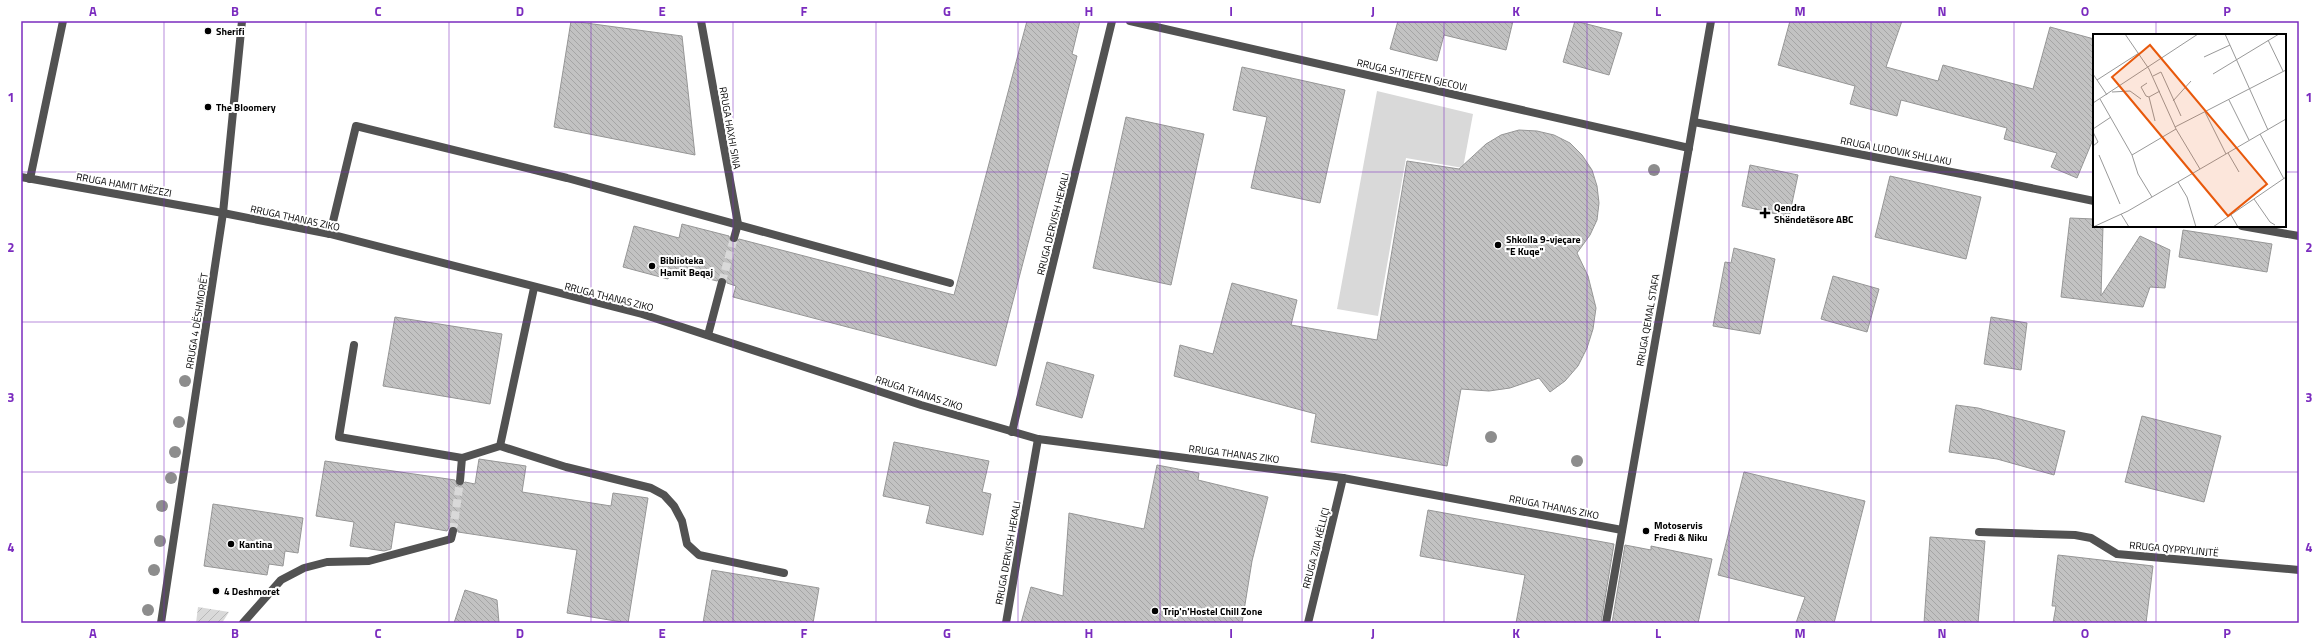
<svg xmlns="http://www.w3.org/2000/svg" width="2320" height="644" font-family="'Titillium Web',sans-serif">
	<defs>
		<pattern id="garden-furrows" width="10" height="10" patternUnits="userSpaceOnUse"><rect width="10" height="10" fill="#d9d9d9"/><path d="M-1 1l2-2M0 10L10 0M9 11l2-2" fill="none" stroke="#b8b8b8"/></pattern>
		<pattern id="building-back-hatch" width="6" height="6" patternUnits="userSpaceOnUse"><rect width="6" height="6" fill="#c2c2c2"/><path d="M-1 5l2 2M0 0l6 6M5-1l2 2" fill="none" stroke="#a5a5a5"/></pattern>
	</defs>
	<rect width="100%" height="100%" fill="#fff"/>
	<!-- grass -->
	<path fill="#d9d9d9" d="M 1377,91 L 1473,114 L 1463,168 L 1406,158 L 1378,316 L 1337,309 Z"/>
	<!-- garden -->
	<path fill="url(#garden-furrows)" d="M 198,607 L 229,612 L 222,623 L 196,623 Z"/>
	<!-- building -->
	<g fill="url(#building-back-hatch)" stroke="#969696">
		<path d="M 571,21 L 682,36 L 695,155 L 554,127 Z"/>
		<path d="M 1027,21 L 1080,21 L 1072,54 L 1077,56 L 996,366 L 733,297 L 736,286 L 727,283 L 726,278 L 723,277 L 717,281 L 671,269 L 668,279 L 623,267 L 634,226 L 679,238 L 682,224 L 729,236 L 730,242 L 733,243 L 739,239 L 954,295 Z"/>
		<path d="M 1398,21 L 1513,21 L 1506,50 L 1444,35 L 1437,61 L 1390,49 Z"/>
		<path d="M 1575,21 L 1622,33 L 1609,75 L 1563,62 Z"/>
		<path d="M 1790,21 L 1902,21 L 1886,67 L 1938,81 L 1943,65 L 2033,89 L 2050,27 L 2094,39 L 2094,137 L 2077,178 L 2051,167 L 2057,153 L 2004,139 L 2007,128 L 1901,100 L 1897,116 L 1850,104 L 1855,86 L 1778,65 Z"/>
		<path d="M 1242,67 L 1345,90 L 1320,203 L 1251,188 L 1267,117 L 1233,110 Z"/>
		<path d="M 1126,117 L 1204,134 L 1171,285 L 1093,268 Z"/>
		<path d="M 1519,130 L 1537,131 L 1554,135 L 1570,143 L 1582,155 L 1592,170 L 1597,186 L 1599,203 L 1597,220 L 1590,235 L 1577,253 L 1588,276 L 1596,308 L 1593,329 L 1587,348 L 1578,366 L 1565,381 L 1550,392 L 1539,378 L 1510,388 L 1489,391 L 1461,389 L 1447,466 L 1311,442 L 1316,414 L 1174,376 L 1180,345 L 1213,354 L 1232,283 L 1297,300 L 1291,325 L 1377,340 L 1407,161 L 1459,169 L 1486,144 L 1501,135 Z"/>
		<path d="M 1750,165 L 1798,175 L 1789,217 L 1742,206 Z"/>
		<path d="M 1890,176 L 1981,197 L 1966,259 L 1875,237 Z"/>
		<path d="M 2070,218 L 2094,219 L 2094,226 L 2103,226 L 2101,296 L 2140,236 L 2170,250 L 2165,288 L 2150,287 L 2143,307 L 2061,297 Z"/>
		<path d="M 2183,230 L 2272,244 L 2267,272 L 2179,257 Z"/>
		<path d="M 1734,248 L 1775,259 L 1760,334 L 1713,326 L 1725,262 L 1731,263 Z"/>
		<path d="M 1833,276 L 1879,289 L 1867,332 L 1821,319 Z"/>
		<path d="M 395,317 L 502,334 L 490,404 L 383,386 Z"/>
		<path d="M 1991,317 L 2027,323 L 2021,370 L 1984,364 Z"/>
		<path d="M 1047,362 L 1094,375 L 1082,418 L 1036,405 Z"/>
		<path d="M 1956,405 L 1978,408 L 2065,431 L 2054,475 L 1997,459 L 1949,452 Z"/>
		<path d="M 2142,416 L 2221,436 L 2204,502 L 2125,482 Z"/>
		<path d="M 894,442 L 989,461 L 982,492 L 991,494 L 983,535 L 926,523 L 930,506 L 883,496 Z"/>
		<path d="M 479,459 L 526,466 L 522,492 L 611,506 L 613,493 L 648,498 L 628,623 L 567,613 L 577,550 L 458,532 L 457,527 L 454,526 L 449,527 L 447,531 L 395,522 L 391,549 L 384,551 L 350,546 L 354,522 L 316,516 L 325,461 L 455,480 L 457,485 L 460,486 L 465,482 L 475,484 Z"/>
		<path d="M 1157,465 L 1199,473 L 1198,480 L 1268,497 L 1252,561 L 1242,623 L 1021,623 L 1031,587 L 1063,596 L 1069,513 L 1144,529 Z"/>
		<path d="M 1744,472 L 1865,501 L 1834,623 L 1796,623 L 1805,597 L 1718,575 Z"/>
		<path d="M 213,504 L 303,518 L 298,553 L 285,551 L 283,566 L 269,564 L 267,575 L 204,566 Z"/>
		<path d="M 1428,510 L 1614,544 L 1601,623 L 1516,623 L 1525,575 L 1420,556 Z"/>
		<path d="M 1930,537 L 1985,541 L 1978,623 L 1924,623 Z"/>
		<path d="M 1625,545 L 1651,550 L 1651,546 L 1712,559 L 1698,623 L 1612,623 Z"/>
		<path d="M 2058,555 L 2153,566 L 2146,623 L 2053,623 L 2056,606 L 2052,606 Z"/>
		<path d="M 712,570 L 819,588 L 813,623 L 703,623 Z"/>
		<path d="M 465,590 L 497,600 L 499,623 L 454,623 Z"/>
	</g>
	<g fill="none" stroke-linecap="round" stroke-linejoin="round">
		<!-- minor-tunnel -->
		<g stroke="#d9d9d9" stroke-width="8" stroke-dasharray="8 4" stroke-linecap="butt">
			<path d="M 722,282 L 734,238"/>
			<path d="M 453,531 L 460,481"/>
		</g>
		<!-- service -->
		<g stroke="#525252" stroke-width="8">
			<path d="M 1977,177 L 2094,201"/>
			<path d="M 30,179 L 63,21"/>
			<path d="M 2242,226 L 2299,236"/>
			<path d="M 1979,532 L 2075,535 L 2091,538 L 2117,554 L 2299,570"/>
			<path d="M 1308,623 L 1343,478"/>
		</g>
		<!-- minor -->
		<g stroke="#525252" stroke-width="8">
			<path d="M 701,21 L 738,224 L 734,238"/>
			<path d="M 1130,21 L 1689,148"/>
			<path d="M 1694,122 L 1977,177"/>
			<path d="M 21,177 L 223,213 L 330,234 L 642,314 L 921,405 L 1038,439 L 1343,478 L 1622,530"/>
			<path d="M 330,234 L 356,126 L 567,178 L 950,283"/>
			<path d="M 708,335 L 722,282"/>
			<path d="M 354,345 L 339,437 L 462,458 L 500,446 L 534,288"/>
			<path d="M 1012,432 L 1112,21"/>
			<path d="M 500,446 L 566,467 L 651,488 L 664,495 L 674,506 L 682,521 L 687,544 L 699,555 L 784,573"/>
			<path d="M 460,481 L 462,458"/>
			<path d="M 161,623 L 223,213 L 242,21"/>
			<path d="M 243,623 L 281,580 L 304,568 L 327,562 L 369,561 L 451,539 L 453,531"/>
			<path d="M 1006,623 L 1038,439"/>
			<path d="M 1606,623 L 1711,21"/>
		</g>
	</g>
	<!-- trees -->
	<g fill="#8d8d8d">
		<circle cx="1654" cy="170" r="6"/>
		<circle cx="185" cy="381" r="6"/>
		<circle cx="179" cy="422" r="6"/>
		<circle cx="1491" cy="437" r="6"/>
		<circle cx="175" cy="452" r="6"/>
		<circle cx="1577" cy="461" r="6"/>
		<circle cx="171" cy="478" r="6"/>
		<circle cx="162" cy="506" r="6"/>
		<circle cx="160" cy="541" r="6"/>
		<circle cx="154" cy="570" r="6"/>
		<circle cx="148" cy="610" r="6"/>
	</g>
	<!-- grid -->
	<path fill="none" stroke="#7b2cbf" stroke-width="1" stroke-opacity="0.55" d="M 164,21 L 164,623M 306,21 L 306,623M 449,21 L 449,623M 591,21 L 591,623M 733,21 L 733,623M 876,21 L 876,623M 1018,21 L 1018,623M 1160,21 L 1160,623M 1302,21 L 1302,623M 1444,21 L 1444,623M 1587,21 L 1587,623M 1729,21 L 1729,623M 1871,21 L 1871,623M 2014,21 L 2014,623M 2156,21 L 2156,35M 21,172 L 2094,172M 2285,172 L 2299,172M 2156,226 L 2156,623M 21,322 L 2299,322M 21,472 L 2299,472"/>
	<!-- markers -->
	<g fill="#000" stroke="#fff" stroke-width="1.5">
		<circle cx="208" cy="31" r="4"/>
		<circle cx="208" cy="107" r="4"/>
		<path d="M1763 207h4v4h4v4h-4v4h-4v-4h-4v-4h4z"/>
		<circle cx="1498" cy="245" r="4"/>
		<circle cx="652" cy="266" r="4"/>
		<circle cx="1646" cy="531" r="4"/>
		<circle cx="231" cy="544" r="4"/>
		<circle cx="216" cy="591" r="4"/>
		<circle cx="1155" cy="611" r="4"/>
	</g>
	<g text-anchor="middle" dominant-baseline="central" stroke-width="4" stroke-linejoin="round" paint-order="stroke">
		<!-- poi labels -->
		<g font-size="10" font-weight="bold" fill="#000" stroke="#fff" text-anchor="start">
			<text x="216" y="31">Sherifi</text>
			<text x="216" y="107">The Bloomery</text>
			<text x="1774" y="207">Qendra<tspan x="1774" dy="12">Shëndetësore ABC</tspan></text>
			<text x="1506" y="239">Shkolla 9-vjeçare<tspan x="1506" dy="12">"E Kuqe"</tspan></text>
			<text x="660" y="260">Biblioteka<tspan x="660" dy="12">Hamit Beqaj</tspan></text>
			<text x="1654" y="525">Motoservis<tspan x="1654" dy="12">Fredi &amp; Niku</tspan></text>
			<text x="239" y="544">Kantina</text>
			<text x="224" y="591">4 Deshmoret</text>
			<text x="1163" y="611">Trip'n'Hostel Chill Zone</text>
		</g>
		<!-- street labels -->
		<g font-size="10" fill="#000" stroke="#fff">
			<text transform="translate(1412 75) rotate(13)">RRUGA SHTJEFEN GJECOVI</text>
			<text transform="translate(730 128) rotate(80)">RRUGA HAXHI SINA</text>
			<text transform="translate(1896 151) rotate(11)">RRUGA LUDOVIK SHLLAKU</text>
			<text transform="translate(124 185) rotate(10)">RRUGA HAMIT MËZEZI</text>
			<text transform="translate(295 218) rotate(12)">RRUGA THANAS ZIKO</text>
			<text transform="translate(1053 224) rotate(-76)">RRUGA DERVISH HEKALI</text>
			<text transform="translate(609 297) rotate(14)">RRUGA THANAS ZIKO</text>
			<text transform="translate(1648 320) rotate(-80)">RRUGA QEMAL STAFA</text>
			<text transform="translate(197 321) rotate(-81)">RRUGA 4 DËSHMORËT</text>
			<text transform="translate(919 393) rotate(18)">RRUGA THANAS ZIKO</text>
			<text transform="translate(1234 454) rotate(7)">RRUGA THANAS ZIKO</text>
			<text transform="translate(1554 507) rotate(11)">RRUGA THANAS ZIKO</text>
			<text transform="translate(1316 548) rotate(-76)">RRUGA ZIJA KËLLIÇI</text>
			<text transform="translate(2174 549) rotate(5)">RRUGA QYPRYLINJTË</text>
			<text transform="translate(1008 553) rotate(-80)">RRUGA DERVISH HEKALI</text>
		</g>
	</g>
	<!-- overview -->
	<g transform="translate(2093 34)">
		<rect width="193" height="193" fill="#fff"/>
		<path fill="none" stroke="#999" stroke-width="1" d="M 32,0 L 56,35 L 83,95 L 107,135M 132,0 L 175,96M 175,6 L 190,37M 111,23 L 137,11M 0,40 L 14,61M 120,40 L 186,0M 60,42 L 68,38 L 88,82M 4,46 L 46,19M 54,49 L 48,53 L 53,62 L 56,63 L 67,57M 19,58 L 37,57 L 48,65M 56,63 L 62,87M 7,65 L 39,121 L 45,140 L 59,163M 136,66 L 156,106M 80,67 L 98,47M 0,69 L 105,0M 112,78 L 133,120M 82,93 L 193,36M 0,95 L 18,83M 0,98 L 5,108 L 0,112M 167,100 L 191,145M 135,119 L 146,138M 6,121 L 27,170M 39,121 L 83,95M 85,148 L 94,163 L 103,193M 161,165 L 177,188 L 182,191M 28,180 L 36,193M 138,181 L 145,193M 0,193 L 35,177 L 193,85M 120,193 L 193,143"/>
		<path fill="#e8590c" fill-opacity="0.15" stroke="#e8590c" stroke-width="2" d="M 57,11 L 174,150 L 135,182 L 19,43 Z"/>
		<rect width="193" height="193" fill="none" stroke="#000" stroke-width="2"/>
	</g>
	<!-- border -->
	<rect width="2320" height="644" fill="none" stroke="#ffffff" stroke-width="44"/>
	<rect x="22" y="22" width="2276" height="600" fill="none" stroke="#7b2cbf" stroke-width="1.5"/>
	<g font-size="13" text-anchor="middle" font-weight="bold" fill="#7b2cbf">
		<text x="93" y="16">A</text>
		<text x="235" y="16">B</text>
		<text x="378" y="16">C</text>
		<text x="520" y="16">D</text>
		<text x="662" y="16">E</text>
		<text x="804" y="16">F</text>
		<text x="947" y="16">G</text>
		<text x="1089" y="16">H</text>
		<text x="1231" y="16">I</text>
		<text x="1373" y="16">J</text>
		<text x="1516" y="16">K</text>
		<text x="1658" y="16">L</text>
		<text x="1800" y="16">M</text>
		<text x="1942" y="16">N</text>
		<text x="2085" y="16">O</text>
		<text x="2227" y="16">P</text>
		<text x="11" y="102">1</text>
		<text x="2309" y="102">1</text>
		<text x="11" y="252">2</text>
		<text x="2309" y="252">2</text>
		<text x="11" y="402">3</text>
		<text x="2309" y="402">3</text>
		<text x="11" y="552">4</text>
		<text x="2309" y="552">4</text>
		<text x="93" y="638">A</text>
		<text x="235" y="638">B</text>
		<text x="378" y="638">C</text>
		<text x="520" y="638">D</text>
		<text x="662" y="638">E</text>
		<text x="804" y="638">F</text>
		<text x="947" y="638">G</text>
		<text x="1089" y="638">H</text>
		<text x="1231" y="638">I</text>
		<text x="1373" y="638">J</text>
		<text x="1516" y="638">K</text>
		<text x="1658" y="638">L</text>
		<text x="1800" y="638">M</text>
		<text x="1942" y="638">N</text>
		<text x="2085" y="638">O</text>
		<text x="2227" y="638">P</text>
	</g>
</svg>
